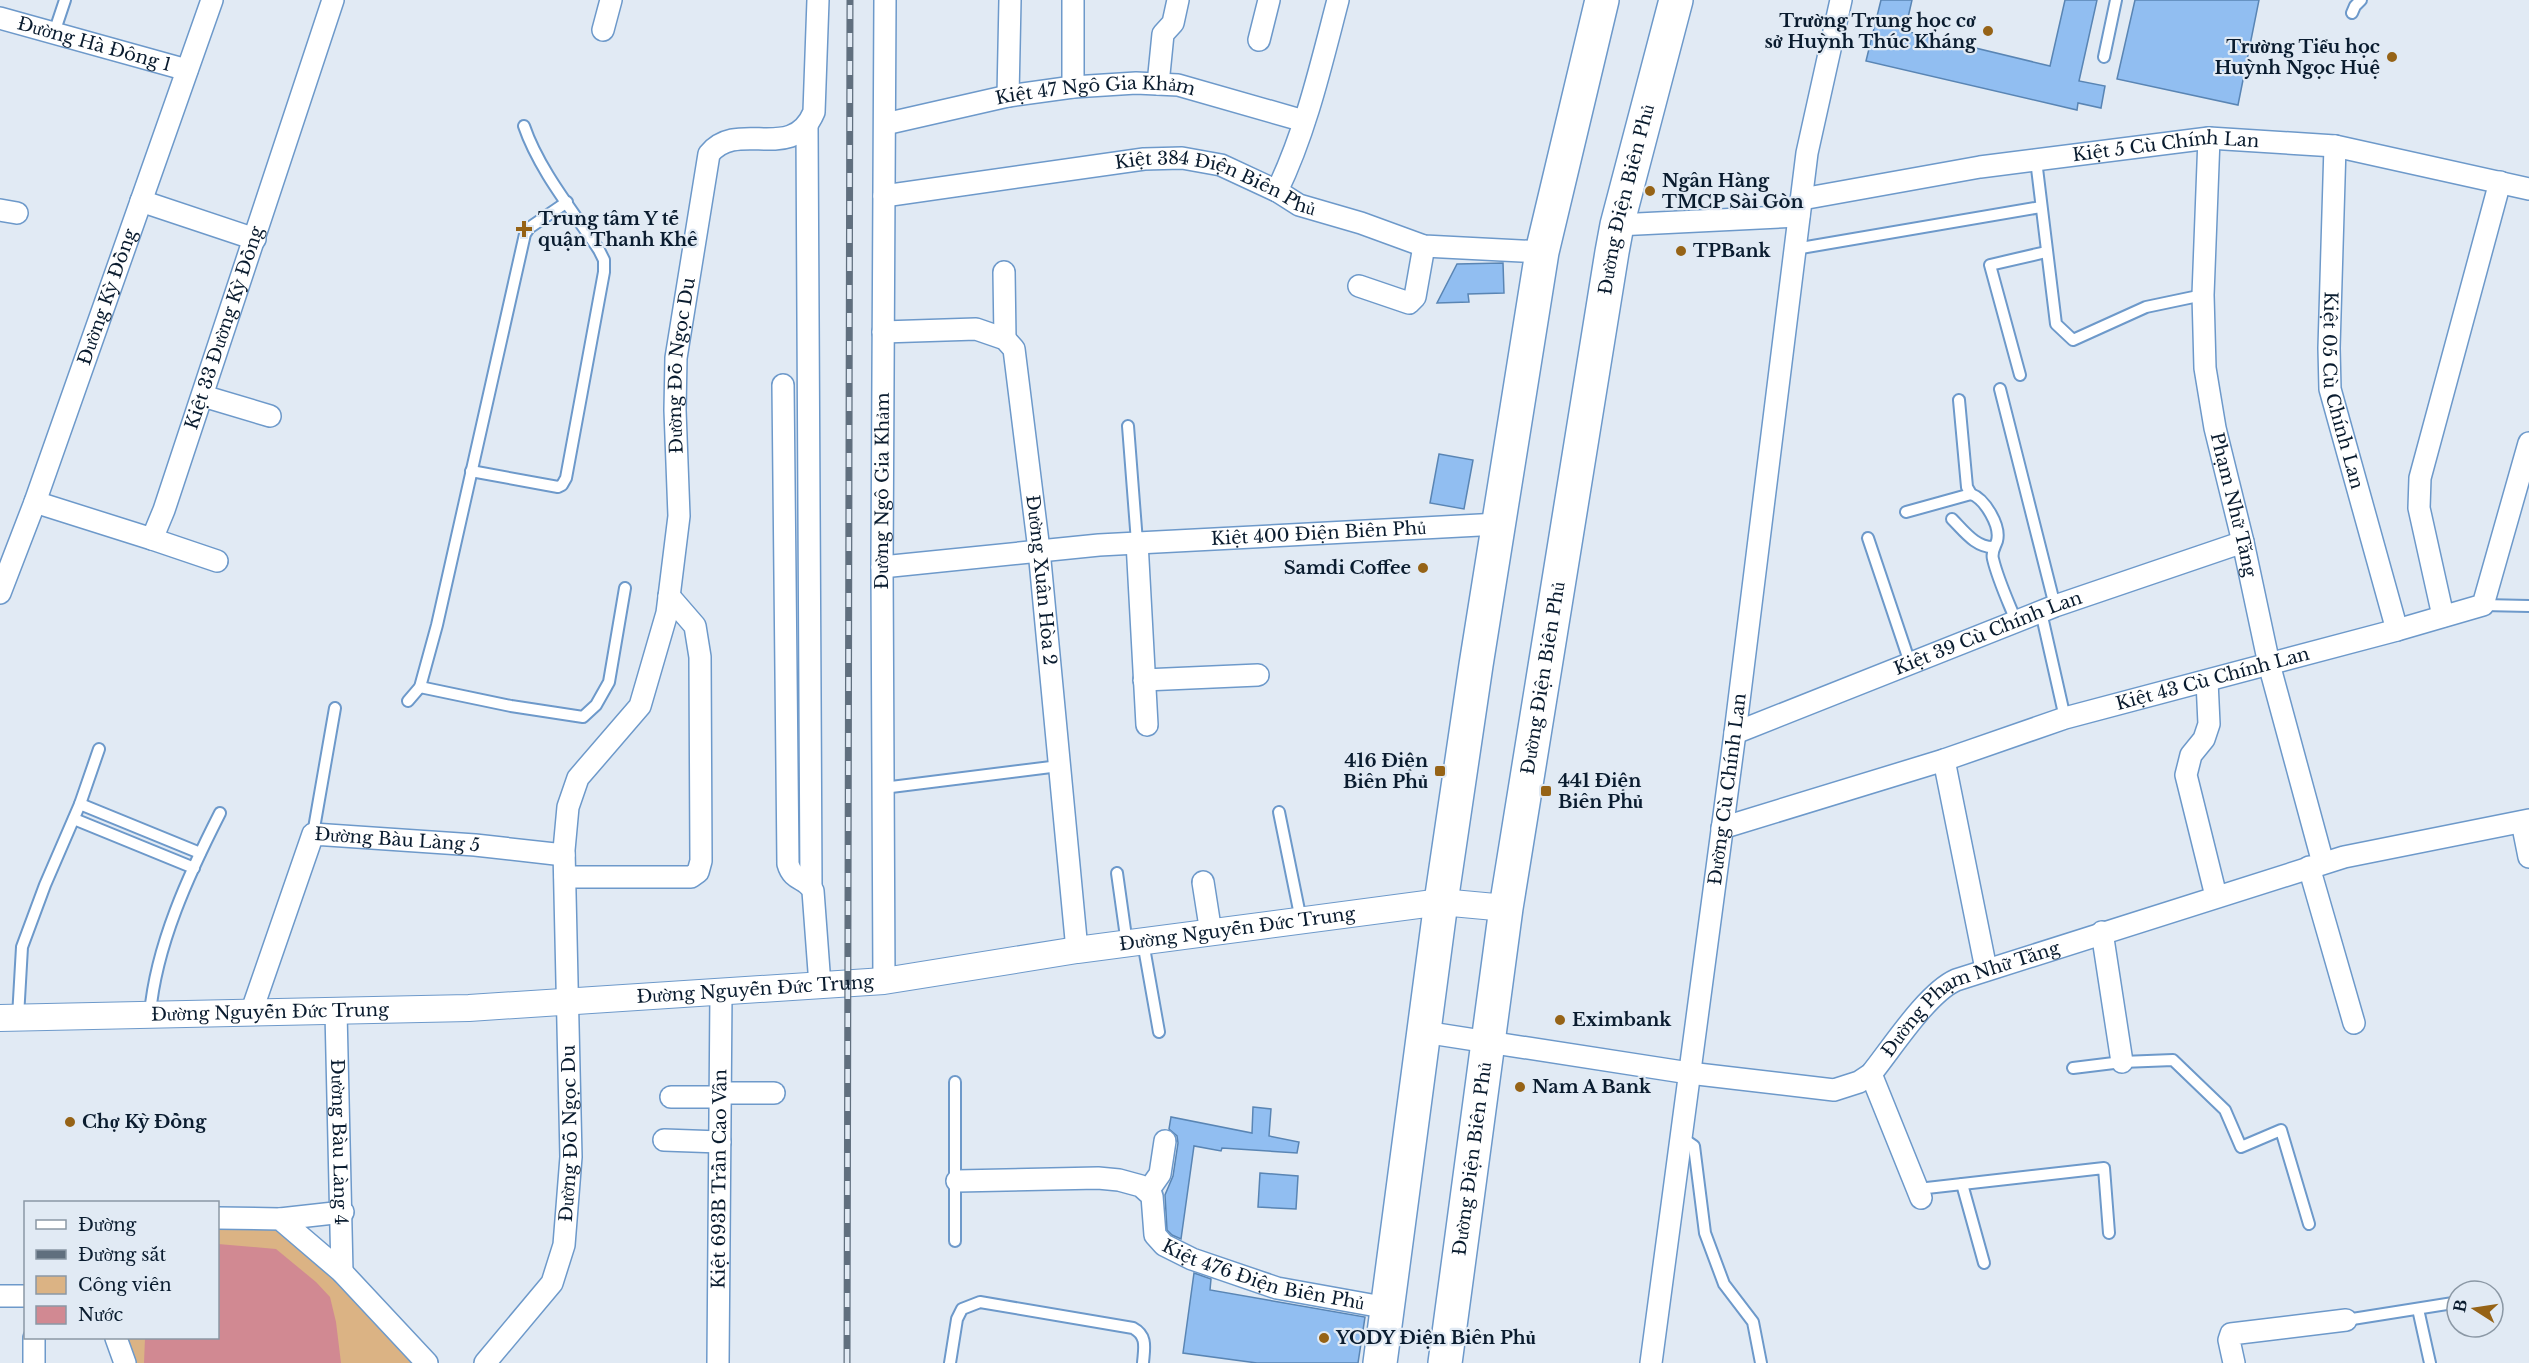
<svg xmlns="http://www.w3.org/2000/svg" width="2529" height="1363" font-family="'Libre Baskerville',serif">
	<rect width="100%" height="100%" fill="#e1eaf4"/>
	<!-- green -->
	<path fill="#dbb384" d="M 218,1225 L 283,1230 L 339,1272 L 421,1363 L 129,1363 L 119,1338 L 218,1338 Z"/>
	<!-- water -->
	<path fill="#d18992" d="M 218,1244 L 276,1249 L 316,1282 L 330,1297 L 336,1322 L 341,1363 L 144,1363 L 145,1338 L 218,1338 Z"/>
	<!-- building -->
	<g fill="#91bef1" stroke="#5985b4" stroke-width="1.5">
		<path d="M 1881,0 L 1912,0 L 1905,31 L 2050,66 L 2065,0 L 2097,0 L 2079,81 L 2105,86 L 2101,108 L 2078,103 L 2077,110 L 1866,61 Z"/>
		<path d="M 2135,0 L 2259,0 L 2238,105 L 2117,79 Z"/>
		<path d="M 1503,263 L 1504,293 L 1468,294 L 1469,302 L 1437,303 L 1457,264 Z"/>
		<path d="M 1439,454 L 1473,460 L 1464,509 L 1430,503 Z"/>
		<path d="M 1253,1107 L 1271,1109 L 1269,1136 L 1299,1142 L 1297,1153 L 1222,1148 L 1221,1151 L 1194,1146 L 1181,1239 L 1172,1235 L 1167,1230 L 1165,1195 L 1173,1176 L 1178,1143 L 1177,1136 L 1169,1129 L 1171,1117 L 1252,1133 Z"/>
		<path d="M 1260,1173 L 1298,1176 L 1296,1209 L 1258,1207 Z"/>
		<path d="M 1194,1273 L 1211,1279 L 1210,1290 L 1365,1317 L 1358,1363 L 1257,1363 L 1183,1353 Z"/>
	</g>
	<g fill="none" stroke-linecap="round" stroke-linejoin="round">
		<defs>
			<g id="service">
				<path d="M 2352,13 L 2355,6 L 2361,0"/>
				<path d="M 54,33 L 65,0"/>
				<path d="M 2104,57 L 2116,0"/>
				<path d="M 2036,160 L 2056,324 L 2073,340 L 2146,307 L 2203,295"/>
				<path d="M 1795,249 L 2041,207"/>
				<path d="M 2020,375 L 1990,265 L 2046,252"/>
				<path d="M 2000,389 L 2055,606"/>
				<path d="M 1959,400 L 1967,487 L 1971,494 C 1985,499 2001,526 1997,541 C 1995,547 1991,552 1993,559 C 1998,580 2008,601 2016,621"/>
				<path d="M 1128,426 L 1137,542"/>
				<path d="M 471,471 L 558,487 L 562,485 L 566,478 L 604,272 L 604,260 L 599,250 C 573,211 539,170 524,126"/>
				<path d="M 1906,512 L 1971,494"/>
				<path d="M 1952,519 C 1964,531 1976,548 1994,547"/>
				<path d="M 1868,538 L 1910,663"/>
				<path d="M 2483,605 L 2529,606"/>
				<path d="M 2041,612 L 2065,718"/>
				<path d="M 420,687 L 511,706 L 583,717 L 596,705 L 609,682 L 625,588"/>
				<path d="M 408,701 L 420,687 L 437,625 L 525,234 L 529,228 L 567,202"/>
				<path d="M 883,788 L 1059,766"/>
				<path d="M 80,804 L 200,853"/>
				<path d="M 1279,812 L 1301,920"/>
				<path d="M 74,819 L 194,868"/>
				<path d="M 313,834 L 335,708"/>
				<path d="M 1117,873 L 1127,944"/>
				<path d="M 1143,942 L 1159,1032"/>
				<path d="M 150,1014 C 156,945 189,874 220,813"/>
				<path d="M 18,1017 L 22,947 L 45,885 L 80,804 L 99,749"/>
				<path d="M 2073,1068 L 2122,1062 L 2173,1060 L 2225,1110 L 2241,1147 L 2281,1130 L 2309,1224"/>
				<path d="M 1681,1137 L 1694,1146 L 1705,1233 L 1724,1284 L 1753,1322 L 1761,1363"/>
				<path d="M 1962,1184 L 1984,1263"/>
				<path d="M 1918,1189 L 2104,1168 L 2109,1233"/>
				<path d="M 955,1241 L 955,1082"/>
				<path d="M 2418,1309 L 2430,1363"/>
				<path d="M 2346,1320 L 2453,1303"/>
				<path d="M 950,1363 L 957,1319 L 962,1309 L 980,1302 L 1133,1328 C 1148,1336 1144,1349 1143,1363"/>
			</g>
			<g id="minor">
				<path d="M 1073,0 L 1073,87"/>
				<path id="s1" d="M 0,18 L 187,70"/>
				<path d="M 603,30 L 611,0"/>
				<path d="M 1259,40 L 1269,0"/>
				<path d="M 1158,84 L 1163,34 L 1173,23 L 1178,0"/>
				<path d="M 1008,96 L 1010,0"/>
				<path id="s2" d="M 885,124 L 1008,96 L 1073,87 L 1136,83 L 1178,85 L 1304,121"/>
				<path d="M 807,127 L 811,886"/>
				<path id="s3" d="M 2209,138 L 2203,295 L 2205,368 L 2215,428 L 2243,542 L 2269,664 L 2323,863"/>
				<path id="s4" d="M 2335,146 L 2329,348 L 2330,389 L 2397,630"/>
				<path d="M 1277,191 C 1306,131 1321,65 1338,0"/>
				<path id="s5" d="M 884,196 L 1144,159 L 1182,158 L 1221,165 L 1277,191 L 1299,205 L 1361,223 L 1424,246 L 1542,252"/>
				<path id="s6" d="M 1802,199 L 1980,167 L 2209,138 L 2335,146 L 2529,189"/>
				<path d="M 141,201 L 255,239"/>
				<path d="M 0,210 L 17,213"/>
				<path d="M 1617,225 L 1799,216"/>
				<path d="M 1004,272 L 1005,339"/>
				<path d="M 1359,286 L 1409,303 L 1415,297 L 1424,246"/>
				<path id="s7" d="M 883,332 L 976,329 L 1005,339 L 1014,349 L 1039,550 L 1077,950"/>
				<path d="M 783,385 L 788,864 C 793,882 807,877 813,891 L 820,985"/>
				<path d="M 203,396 L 270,416"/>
				<path id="s8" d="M 35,502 L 152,539 L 164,510 L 333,0"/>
				<path d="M 152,539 L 217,561"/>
				<path d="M 1137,542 L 1147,725"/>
				<path id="s9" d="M 882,567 L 1099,545 L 1499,524"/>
				<path id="s10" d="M 0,593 L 35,502 L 212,0"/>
				<path d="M 2443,616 L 2419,508 L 2420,478 L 2500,182"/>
				<path d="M 1144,680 L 1258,675"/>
				<path d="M 2207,681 L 2209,724 L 2204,739 L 2191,755 L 2186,775 L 2216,896"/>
				<path id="s11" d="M 1735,733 L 2055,606 L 2243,542"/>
				<path d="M 1944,760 L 1986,969"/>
				<path d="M 2522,822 L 2529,857"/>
				<path id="s12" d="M 1722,828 L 1944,760 L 2065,718 L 2397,630 L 2483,605 L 2529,443"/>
				<path d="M 2309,867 L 2354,1023"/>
				<path d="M 565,877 L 691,877 L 698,872 L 701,861 L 700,657 L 695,626 L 669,596"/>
				<path d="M 1203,882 L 1211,933"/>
				<path d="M 2102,932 L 2122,1062"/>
				<path id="s13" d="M 884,981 L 882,567 L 885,0"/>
				<path id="s14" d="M 336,1012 L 342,1272"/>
				<path id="s15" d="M 251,1013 L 313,834 L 475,845 L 564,855"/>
				<path id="s16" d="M 1424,1032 L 1689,1073 L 1834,1090 L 1859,1082 L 1871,1074 C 1892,1048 1927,993 1956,980 L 2344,857 L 2529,820"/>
				<path d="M 1871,1074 L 1921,1198"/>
				<path d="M 720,1093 L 774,1093"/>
				<path d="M 671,1097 L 720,1097"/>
				<path d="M 664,1140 L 720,1142"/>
				<path id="s17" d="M 957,1181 L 1098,1178 L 1119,1180 L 1141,1186 L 1152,1196 L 1155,1235 L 1164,1245 L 1192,1259 L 1277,1288 L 1388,1308"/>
				<path d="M 1148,1191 L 1160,1174 L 1165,1141"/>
				<path d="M 218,1218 L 280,1219 L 342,1272 L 427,1363"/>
				<path d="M 280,1219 L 343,1212"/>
				<path d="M 0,1296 L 26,1296"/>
				<path d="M 34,1338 L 34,1363"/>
				<path d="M 116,1338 L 125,1363"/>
				<path id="s18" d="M 485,1363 L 552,1283 L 564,1245 L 571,1157 L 564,850 L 568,807 L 578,778 L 640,706 L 667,613 L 679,516 L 675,410 L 676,358 L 709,154 C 738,118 792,164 814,112 L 818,0"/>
				<path id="s19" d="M 718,1363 L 721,993"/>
				<path id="s20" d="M 1651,1363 L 1735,733 L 1807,153 L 1841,0"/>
				<path d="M 2234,1363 L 2229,1340 L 2231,1334 L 2346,1320"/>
			</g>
			<g id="tertiary">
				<path id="s21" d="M 0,1018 L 469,1008 L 884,981 L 1077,950 L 1441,902 L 1506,908"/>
			</g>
			<g id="primary">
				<path d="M 1380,1363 L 1441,902 L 1476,665 L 1542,252 L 1602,0"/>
				<path id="s22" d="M 1445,1363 L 1506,908 L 1612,252 L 1617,225 L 1676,0"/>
			</g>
		</defs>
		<!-- service casing -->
		<use href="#service" stroke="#6d99ca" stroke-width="14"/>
		<!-- minor casing -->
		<use href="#minor" stroke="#6d99ca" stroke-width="24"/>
		<!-- tertiary casing -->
		<use href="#tertiary" stroke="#6d99ca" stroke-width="28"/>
		<!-- primary casing -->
		<use href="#primary" stroke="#6d99ca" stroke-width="36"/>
		<!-- service -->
		<use href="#service" stroke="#fff" stroke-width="10"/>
		<!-- minor -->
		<use href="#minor" stroke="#fff" stroke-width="21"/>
		<!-- tertiary -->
		<use href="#tertiary" stroke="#fff" stroke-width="26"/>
		<!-- primary -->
		<use href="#primary" stroke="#fff" stroke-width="33"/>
		<defs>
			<path id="rail" d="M 847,1363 L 850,0"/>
		</defs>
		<!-- rail casing -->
		<use href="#rail" stroke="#606f7e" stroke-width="7"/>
		<!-- rail -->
		<use href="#rail" stroke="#e1eaf4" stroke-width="4.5" stroke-dasharray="14" stroke-linecap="butt"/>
	</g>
	<!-- markers -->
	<g fill="#966316" stroke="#e1eaf4" stroke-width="2">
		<circle cx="1988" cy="31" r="6"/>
		<circle cx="2392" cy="57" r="6"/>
		<circle cx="1650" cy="191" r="6"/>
		<path d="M521 220h6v6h6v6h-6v6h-6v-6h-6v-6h6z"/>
		<circle cx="1681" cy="251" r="6"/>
		<circle cx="1423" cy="568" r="6"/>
		<rect x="1434" y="765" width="12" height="12" rx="3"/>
		<rect x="1540" y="785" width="12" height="12" rx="3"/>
		<circle cx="1560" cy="1020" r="6"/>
		<circle cx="1520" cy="1087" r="6"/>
		<circle cx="70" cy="1122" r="6"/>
		<circle cx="1324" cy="1338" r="6"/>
	</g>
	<g text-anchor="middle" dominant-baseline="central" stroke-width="4.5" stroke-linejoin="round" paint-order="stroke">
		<!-- poi labels -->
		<g font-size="18" font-weight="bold" fill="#0a1c2f" stroke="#e1eaf4" text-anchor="start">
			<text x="1976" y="21" text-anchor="end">Trường Trung học cơ<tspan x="1976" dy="21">sở Huỳnh Thúc Kháng</tspan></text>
			<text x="2380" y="47" text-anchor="end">Trường Tiểu học<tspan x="2380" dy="21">Huỳnh Ngọc Huệ</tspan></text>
			<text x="1662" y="181">Ngân Hàng<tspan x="1662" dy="21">TMCP Sài Gòn</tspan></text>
			<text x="538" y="219">Trung tâm Y tế<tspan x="538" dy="21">quận Thanh Khê</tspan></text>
			<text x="1693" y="251">TPBank</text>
			<text x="1411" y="568" text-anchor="end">Samdi Coffee</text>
			<text x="1428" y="761" text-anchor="end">416 Điện<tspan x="1428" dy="21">Biên Phủ</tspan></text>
			<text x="1558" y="781">441 Điện<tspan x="1558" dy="21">Biên Phủ</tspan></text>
			<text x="1572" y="1020">Eximbank</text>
			<text x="1532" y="1087">Nam A Bank</text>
			<text x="82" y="1122">Chợ Kỳ Đồng</text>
			<text x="1336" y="1338">YODY Điện Biên Phủ</text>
		</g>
		<!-- street labels -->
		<g font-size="18" fill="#0a1c2f" stroke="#e1eaf4">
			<text stroke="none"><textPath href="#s1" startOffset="98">Đường Hà Đông 1</textPath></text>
			<text stroke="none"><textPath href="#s2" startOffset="214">Kiệt 47 Ngô Gia Khảm</textPath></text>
			<text stroke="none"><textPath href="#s6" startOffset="368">Kiệt 5 Cù Chính Lan</textPath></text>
			<text stroke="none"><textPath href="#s5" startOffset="339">Kiệt 384 Điện Biên Phủ</textPath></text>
			<text stroke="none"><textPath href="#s22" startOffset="1178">Đường Điện Biên Phủ</textPath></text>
			<text stroke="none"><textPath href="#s10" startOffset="315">Đường Kỳ Đồng</textPath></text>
			<text stroke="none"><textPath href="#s8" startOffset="346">Kiệt 33 Đường Kỳ Đồng</textPath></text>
			<text stroke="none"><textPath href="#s18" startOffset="1054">Đường Đỗ Ngọc Du</textPath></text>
			<text stroke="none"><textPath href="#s4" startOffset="246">Kiệt 05 Cù Chính Lan</textPath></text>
			<text stroke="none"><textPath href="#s13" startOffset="490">Đường Ngô Gia Khảm</textPath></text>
			<text stroke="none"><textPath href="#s3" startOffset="370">Phạm Nhữ Tăng</textPath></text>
			<text stroke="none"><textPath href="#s9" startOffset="438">Kiệt 400 Điện Biên Phủ</textPath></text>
			<text stroke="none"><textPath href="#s7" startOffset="370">Đường Xuân Hòa 2</textPath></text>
			<text stroke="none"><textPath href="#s11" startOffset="272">Kiệt 39 Cù Chính Lan</textPath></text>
			<text stroke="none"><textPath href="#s22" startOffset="692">Đường Điện Biên Phủ</textPath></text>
			<text stroke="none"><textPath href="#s12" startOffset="513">Kiệt 43 Cù Chính Lan</textPath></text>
			<text stroke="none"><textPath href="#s20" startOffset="579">Đường Cù Chính Lan</textPath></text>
			<text stroke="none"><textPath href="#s15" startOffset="274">Đường Bàu Làng 5</textPath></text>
			<text stroke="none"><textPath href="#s21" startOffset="1242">Đường Nguyễn Đức Trung</textPath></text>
			<text stroke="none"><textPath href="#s21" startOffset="756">Đường Nguyễn Đức Trung</textPath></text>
			<text stroke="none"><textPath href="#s16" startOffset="585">Đường Phạm Nhữ Tăng</textPath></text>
			<text stroke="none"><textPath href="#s21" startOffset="270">Đường Nguyễn Đức Trung</textPath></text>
			<text stroke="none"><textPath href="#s18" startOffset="256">Đường Đỗ Ngọc Du</textPath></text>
			<text stroke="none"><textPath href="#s14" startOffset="130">Đường Bàu Làng 4</textPath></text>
			<text stroke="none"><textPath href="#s22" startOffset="206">Đường Điện Biên Phủ</textPath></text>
			<text stroke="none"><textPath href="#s19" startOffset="184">Kiệt 693B Trần Cao Vân</textPath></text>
			<text stroke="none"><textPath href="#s17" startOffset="357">Kiệt 476 Điện Biên Phủ</textPath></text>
		</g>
	</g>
	<!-- legend -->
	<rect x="24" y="1201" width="195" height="138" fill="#e1eaf4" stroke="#8b98a5" stroke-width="1.5"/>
	<rect x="36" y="1220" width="30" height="9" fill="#ffffff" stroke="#8b98a5" stroke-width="1.5"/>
	<text x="78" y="1231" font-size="18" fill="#0a1c2f">Đường</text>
	<rect x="36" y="1250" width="30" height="9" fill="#606f7e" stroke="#8b98a5" stroke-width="1.5"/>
	<text x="78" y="1261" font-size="18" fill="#0a1c2f">Đường sắt</text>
	<rect x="36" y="1276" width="30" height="18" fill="#dbb384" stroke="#8b98a5" stroke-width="1.5"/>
	<text x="78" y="1291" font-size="18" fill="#0a1c2f">Công viên</text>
	<rect x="36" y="1306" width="30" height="18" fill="#d18992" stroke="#8b98a5" stroke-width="1.5"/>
	<text x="78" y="1321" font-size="18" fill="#0a1c2f">Nước</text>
	<!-- north arrow -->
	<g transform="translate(2475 1309) rotate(282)"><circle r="28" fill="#e1eaf4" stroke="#8b98a5" stroke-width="1.5"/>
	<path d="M0-4.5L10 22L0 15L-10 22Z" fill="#966316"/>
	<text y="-9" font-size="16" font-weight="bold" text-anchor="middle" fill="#0a1c2f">B</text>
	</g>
</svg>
